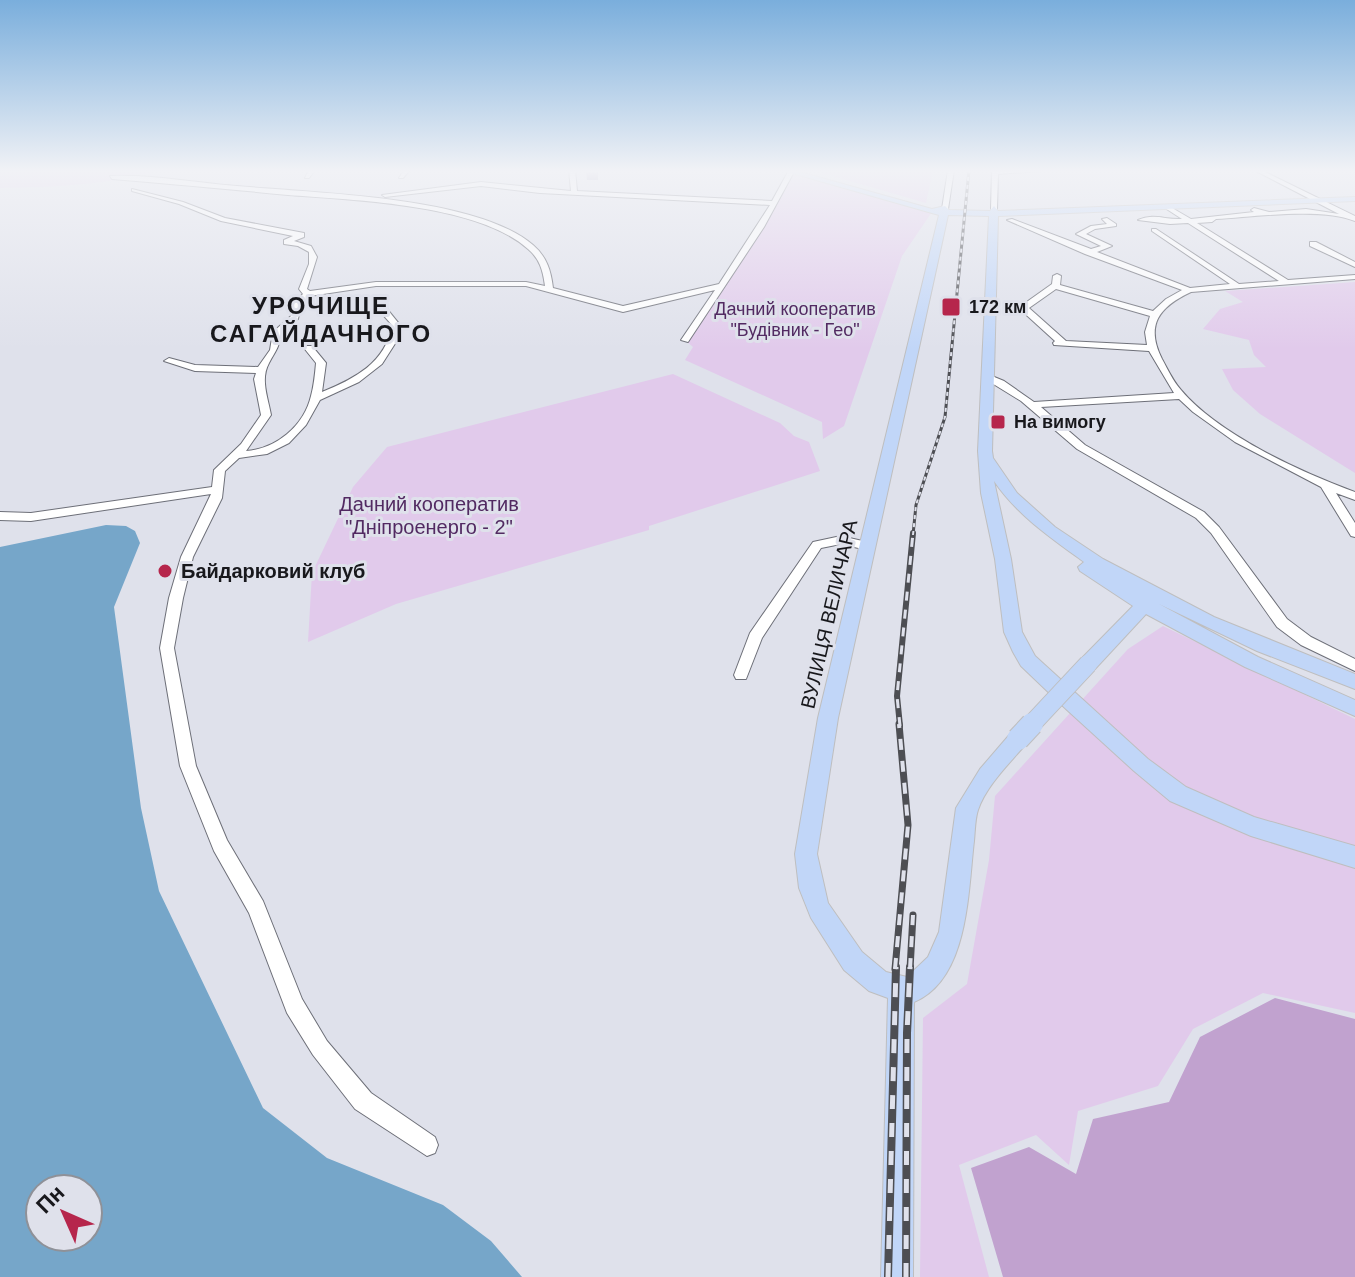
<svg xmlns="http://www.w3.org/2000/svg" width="1355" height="1277" font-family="Arial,sans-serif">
	<rect width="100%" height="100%" fill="#dfe1eb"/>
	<!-- green -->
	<g fill="#e1caeb">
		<path d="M 0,170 L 162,170 C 108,185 56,187 0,188 Z"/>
		<path d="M 812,170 L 933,170 L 926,203 Z"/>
		<path d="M 791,172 L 932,212 L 902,256 L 844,426 L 823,439 L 822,422 L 685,360 L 693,347 L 685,340 Z"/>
		<path d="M 1355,282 L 1355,473 L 1260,414 L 1233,390 L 1222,369 L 1266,367 L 1254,355 L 1249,340 L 1203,329 L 1220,309 L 1243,302 L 1225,291 Z"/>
		<path d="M 673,374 L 780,423 L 794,436 L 809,442 L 820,471 L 649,526 L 649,530 L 396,604 L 308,642 L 312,573 L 353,487 L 387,447 Z"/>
		<path d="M 1163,626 L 1355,719 L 1355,1013 L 1263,993 L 1193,1029 L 1158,1086 L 1078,1111 L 1069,1165 L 1036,1135 L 959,1165 L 989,1277 L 920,1277 L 923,1018 L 967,984 L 989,860 L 995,796 L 1128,649 Z"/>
	</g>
	<!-- forest -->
	<path fill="#c1a2cf" d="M 1275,998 L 1355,1019 L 1355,1277 L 1003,1277 L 971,1168 L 1029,1147 L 1076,1174 L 1093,1119 L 1169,1102 L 1200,1037 Z"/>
	<!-- water -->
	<path fill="#76a6c9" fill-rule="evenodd" d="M 106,525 L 126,526 L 135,531 L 140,543 L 114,607 L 141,808 L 159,891 L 263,1108 L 327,1158 L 443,1205 L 491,1241 L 522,1277 L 0,1277 L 0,547 ZM 40,1189 L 88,1189 L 88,1237 L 40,1237 Z"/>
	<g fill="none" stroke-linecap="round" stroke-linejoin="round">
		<defs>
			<g id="minor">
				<path d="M 309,170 L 315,170 L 309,178 L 305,178 Z"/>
				<path d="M 404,170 L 410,170 L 403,178 L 399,178 Z"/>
				<path d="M 569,170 L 575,170 L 577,191 L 772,201 L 789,170 L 795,170 L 764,227 L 688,342 L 681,340 L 715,290 L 623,312 L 526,286 L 376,286 L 310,296 L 301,304 L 298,319 L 281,333 C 279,348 276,350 269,363 C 260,379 268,398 271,415 L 246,451 C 276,449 304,426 311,396 C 314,385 315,374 316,363 L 304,348 L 306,346 L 312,346 L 326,363 L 322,392 C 354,379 386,363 392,325 L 377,308 L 377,304 L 383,304 L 400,325 L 398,339 L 382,364 L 359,382 L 320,400 L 306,425 L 289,443 L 267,454 L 239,458 L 225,471 L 222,498 L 193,557 L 183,598 L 174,648 L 196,766 L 227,840 L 263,901 L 302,999 L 327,1041 L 371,1093 L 435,1137 L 438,1145 L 435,1153 L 427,1156 L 355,1109 L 313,1055 L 287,1013 L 249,913 L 214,851 L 180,766 L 160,648 L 169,598 L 181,557 L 211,494 L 31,521 L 0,520 L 0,512 L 31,513 L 212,487 L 214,470 L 241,444 L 261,415 L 254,379 L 256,373 L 195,371 L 164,361 L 169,358 L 195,365 L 258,367 L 270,350 L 273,332 L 291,316 L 293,303 L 303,294 L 299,289 L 309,264 L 309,252 L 298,246 L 284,244 L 284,240 L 293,236 L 221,221 L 179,204 L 132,191 L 132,189 L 183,202 L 225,218 L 304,233 L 304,237 L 294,241 L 311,246 L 317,257 L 307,289 L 310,291 L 376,282 L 526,282 L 545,286 C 543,271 540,259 528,249 C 478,204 353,200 288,195 C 229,189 171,184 112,179 L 110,176 C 152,174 196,183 237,186 C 313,193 477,196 533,245 C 547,257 551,271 553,288 L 623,306 L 719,284 L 770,205 L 540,193 L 481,186 L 385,197 L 382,195 L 481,182 L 571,191 Z"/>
				<path d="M 948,170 L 954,170 L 948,209 L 945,211 L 942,209 Z"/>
				<path d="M 992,170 L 1053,170 L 998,174 L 997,209 L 994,211 L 991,209 Z"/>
				<path d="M 1254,170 L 1261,170 L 1355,216 L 1355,221 C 1320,207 1254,217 1216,219 L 1212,222 L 1197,223 L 1288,280 L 1355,275 L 1355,279 L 1191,292 C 1159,307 1145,325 1162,359 C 1168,370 1173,381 1181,390 C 1219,435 1301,472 1355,492 L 1355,500 L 1336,493 L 1355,523 L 1355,537 L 1351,536 L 1321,487 L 1235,442 L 1193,412 L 1179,399 L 1041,407 L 1085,445 L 1204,512 L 1219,527 L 1287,619 L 1311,637 L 1355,659 L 1355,671 L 1301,645 L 1277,627 L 1211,533 L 1196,518 L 1077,449 L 1021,401 L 982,377 L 987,374 L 1004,381 L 1034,402 L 1174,393 L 1149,351 L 1054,345 L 1053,343 L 1055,341 L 1022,311 L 1021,306 L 1052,284 L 1053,276 L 1057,274 L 1061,276 L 1060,285 L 1153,311 L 1166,299 L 1182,290 L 1085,254 L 1007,220 L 1012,219 L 1091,249 L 1101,246 L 1076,234 L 1091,226 L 1107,224 L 1102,219 L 1107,218 L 1116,224 L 1116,226 L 1095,229 L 1086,234 L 1112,246 L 1097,252 L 1190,288 L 1230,284 L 1152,231 L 1152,229 L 1156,229 L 1239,284 L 1279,281 L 1188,223 L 1170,224 L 1138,220 C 1154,213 1165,220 1182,219 L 1165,208 L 1167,205 L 1191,219 L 1254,212 L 1251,210 L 1254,208 L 1269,212 L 1306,209 L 1339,214 ZM 1056,289 L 1150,316 L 1145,332 L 1147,345 L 1066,341 L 1029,308 Z"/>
				<path d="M 1310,242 L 1316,242 L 1355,262 L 1355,267 L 1310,246 Z"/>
				<path d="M 841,536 L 871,543 L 873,546 L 867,550 L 841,544 L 821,548 L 762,638 L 746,679 L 736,679 L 734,675 L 750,633 L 813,542 Z"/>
			</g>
			<path id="major" d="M 781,170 L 793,170 L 932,209 L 945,206 L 949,210 L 990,211 L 994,206 L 998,211 L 1355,197 L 1355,201 L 998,216 L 992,451 L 993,458 L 1017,493 L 1055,527 L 1103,559 L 1214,617 L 1355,674 L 1355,689 L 1257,651 L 1159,604 L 1258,657 L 1355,700 L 1355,716 L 1245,667 L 1146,614 L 1095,669 L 1081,669 L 1079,664 L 1081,659 L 1133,606 L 1080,571 L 1078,567 L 1084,562 C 1051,538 1017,515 994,481 L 1011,559 L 1022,632 L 1035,656 L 1148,759 L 1186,787 L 1254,817 L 1355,846 L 1355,868 L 1251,836 L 1170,801 L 1134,771 L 1066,709 L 1021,666 L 1013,652 L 1004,632 L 995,559 L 981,493 L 978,451 L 989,216 L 948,215 L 838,718 L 817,854 L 828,903 L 862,952 L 886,972 L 907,977 L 928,957 L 939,932 L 956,808 L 980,769 L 1011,733 L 1018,731 L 1025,733 L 1028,739 L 1025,745 C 1009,764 986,786 978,810 C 975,819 975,831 974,841 C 968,891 969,979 914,1002 L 913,1277 L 881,1277 L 888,998 L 869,991 L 844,970 L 811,918 L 799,888 L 795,854 L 818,718 L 939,215 Z"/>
		</defs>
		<!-- minor casing -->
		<use href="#minor" stroke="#6d6f78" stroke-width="2"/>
		<!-- major casing -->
		<use href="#major" stroke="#bebebf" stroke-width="2"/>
		<!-- minor -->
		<use href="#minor" fill="#fff" fill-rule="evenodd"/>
		<!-- major -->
		<use href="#major" fill="#c1d6f8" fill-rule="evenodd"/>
		<defs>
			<path id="rail-far3" d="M 913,535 L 916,505 L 945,417 L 969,170"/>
			<path id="rail-far2" d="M 900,726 L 897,696 L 913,533"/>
			<g id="rail-far1">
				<path d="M 895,969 L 908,825 L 899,724"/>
				<path d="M 910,969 L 913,915"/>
			</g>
			<g id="rail">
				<path d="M 888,1277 L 896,967"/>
				<path d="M 906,1277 L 907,1033 L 910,967"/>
			</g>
		</defs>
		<!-- rail-far3 casing -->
		<use href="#rail-far3" stroke="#4d4e53" stroke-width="3"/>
		<!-- rail-far2 casing -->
		<use href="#rail-far2" stroke="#4d4e53" stroke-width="6"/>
		<!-- rail-far1 casing -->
		<use href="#rail-far1" stroke="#4d4e53" stroke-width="7"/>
		<!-- rail casing -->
		<use href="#rail" stroke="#4d4e53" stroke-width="8"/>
		<!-- rail-far3 -->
		<use href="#rail-far3" stroke="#dfe1eb" stroke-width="2" stroke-dasharray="4" stroke-linecap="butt"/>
		<!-- rail-far2 -->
		<use href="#rail-far2" stroke="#dfe1eb" stroke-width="3" stroke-dasharray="9" stroke-linecap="butt"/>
		<!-- rail-far1 -->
		<use href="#rail-far1" stroke="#dfe1eb" stroke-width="4" stroke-dasharray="11" stroke-linecap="butt"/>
		<!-- rail -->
		<use href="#rail" stroke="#dfe1eb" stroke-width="5" stroke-dasharray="14" stroke-linecap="butt"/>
		<defs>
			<path id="major-bridge-far1" d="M 1030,726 L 1088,664"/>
			<path id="major-bridge" d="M 1018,739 L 1032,724"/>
		</defs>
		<!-- major-bridge-far1 casing -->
		<use href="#major-bridge-far1" stroke="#bebebf" stroke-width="20" stroke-linecap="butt"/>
		<!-- major-bridge casing -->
		<use href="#major-bridge" stroke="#bebebf" stroke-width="24" stroke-linecap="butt"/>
		<!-- major-bridge-far1 -->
		<use href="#major-bridge-far1" stroke="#c1d6f8" stroke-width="18"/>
		<!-- major-bridge -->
		<use href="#major-bridge" stroke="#c1d6f8" stroke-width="22"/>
	</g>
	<!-- wall -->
	<path fill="#9085af" d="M 586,170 L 598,170 L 598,180 L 587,180 Z"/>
	<!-- sky -->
	<linearGradient id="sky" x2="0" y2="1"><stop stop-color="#7aaedc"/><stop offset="0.49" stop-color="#f1f2f6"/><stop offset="1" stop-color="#f1f2f6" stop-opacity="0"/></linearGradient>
	<rect width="1355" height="349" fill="url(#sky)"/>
	<!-- markers -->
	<g fill="#b6264c" stroke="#dfe1eb" stroke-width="3">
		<rect x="941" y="297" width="20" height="20" rx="4"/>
		<rect x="990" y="414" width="16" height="16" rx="4"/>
		<circle cx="165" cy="571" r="8"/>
	</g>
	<g text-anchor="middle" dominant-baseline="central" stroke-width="6" stroke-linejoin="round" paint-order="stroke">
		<!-- far-poi labels -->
		<g font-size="18" font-weight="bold" fill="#18181c" stroke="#dfe1eb" text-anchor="start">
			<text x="969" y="307">172 км</text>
			<text x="1014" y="422">На вимогу</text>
		</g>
		<!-- far-park labels -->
		<g font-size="18" fill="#522a62" stroke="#dfe1eb">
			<text x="795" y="309">Дачний кооператив<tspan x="795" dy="21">"Будівник - Гео"</tspan></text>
		</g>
		<!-- park labels -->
		<g font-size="20" fill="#522a62" stroke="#dfe1eb">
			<text x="429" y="504">Дачний кооператив<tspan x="429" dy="23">"Дніпроенерго - 2"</tspan></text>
		</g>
		<!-- poi labels -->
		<g font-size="20" font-weight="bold" fill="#18181c" stroke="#dfe1eb" text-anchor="start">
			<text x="181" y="571">Байдарковий клуб</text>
		</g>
		<!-- street labels -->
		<g font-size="20" fill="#18181c" stroke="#dfe1eb">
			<text transform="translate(829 614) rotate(-77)">ВУЛИЦЯ ВЕЛИЧАРА</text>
		</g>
		<!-- far-district labels -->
		<g font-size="24" font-weight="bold" letter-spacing="2" fill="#18181c" stroke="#dfe1eb">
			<text x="321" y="305">УРОЧИЩЕ<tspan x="321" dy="28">САГАЙДАЧНОГО</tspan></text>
		</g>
	</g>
	<!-- north arrow -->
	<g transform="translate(64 1213) rotate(315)"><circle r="38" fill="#dfe1eb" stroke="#8f9198" stroke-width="2"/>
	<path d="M0-6L14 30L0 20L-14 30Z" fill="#b6264c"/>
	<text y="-12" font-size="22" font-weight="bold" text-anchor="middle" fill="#18181c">Пн</text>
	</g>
</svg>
